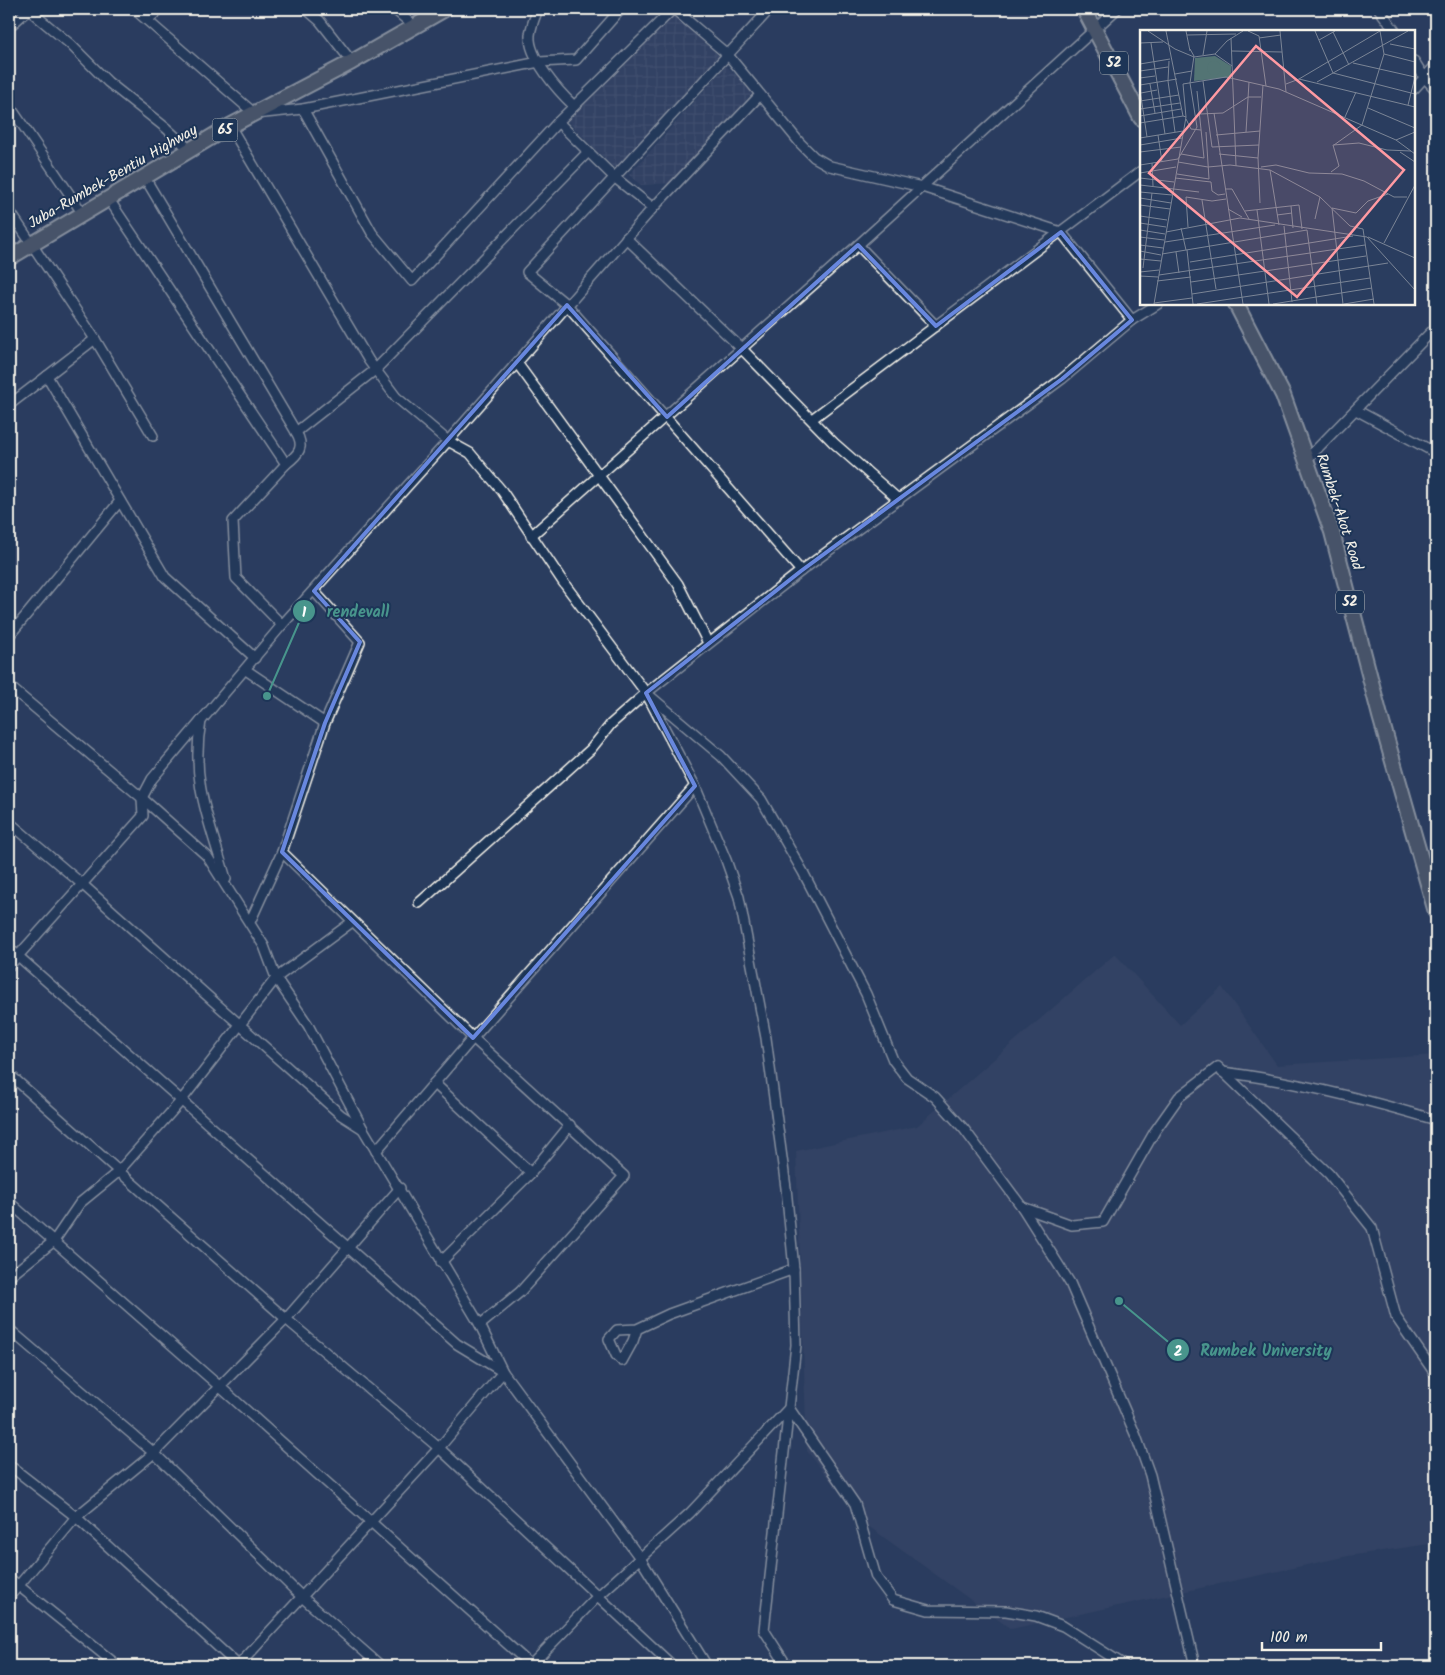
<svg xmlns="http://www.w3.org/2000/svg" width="1445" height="1675" font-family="Kalam,sans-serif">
	<defs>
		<pattern id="industrial-grid" width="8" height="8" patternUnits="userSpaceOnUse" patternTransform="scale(1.25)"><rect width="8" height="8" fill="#3d496b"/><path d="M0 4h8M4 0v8" fill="none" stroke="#5a6480"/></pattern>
	</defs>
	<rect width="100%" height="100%" fill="#2a3d5f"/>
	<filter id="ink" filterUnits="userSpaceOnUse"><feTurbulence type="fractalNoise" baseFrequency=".02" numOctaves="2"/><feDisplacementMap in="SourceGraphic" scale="10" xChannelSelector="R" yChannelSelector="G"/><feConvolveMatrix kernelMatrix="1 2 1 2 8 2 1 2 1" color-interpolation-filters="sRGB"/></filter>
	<g filter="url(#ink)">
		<!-- built -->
		<path fill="#3d496b" d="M 1115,954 L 1180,1025 L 1222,987 L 1277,1065 L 1436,1055 L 1436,1543 L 1348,1556 L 1011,1629 L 864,1523 L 807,1451 L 796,1151 L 917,1126 Z"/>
		<!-- industrial -->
		<g fill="url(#industrial-grid)">
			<path d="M 674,15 L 721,58 L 618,172 L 566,119 Z"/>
			<path d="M 726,66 L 754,91 L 672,183 L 641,185 L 629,175 Z"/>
		</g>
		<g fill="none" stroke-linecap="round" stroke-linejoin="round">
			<defs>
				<g id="minor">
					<path d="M 28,9 L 70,44 L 108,82 L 166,128 L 190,150"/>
					<path d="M 134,9 L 255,114 L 303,109 L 539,62 L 576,60 L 621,9"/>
					<path d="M 306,9 L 320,21 L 352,62"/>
					<path d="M 394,9 L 415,27"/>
					<path d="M 538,9 C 535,17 531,26 530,35 C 528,57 558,91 574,106"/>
					<path d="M 674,9 L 728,55 L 800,143 L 814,157 L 830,166 L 922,187 L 1061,232 L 1132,320"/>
					<path d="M 770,9 L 527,272 L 567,305 L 801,571"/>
					<path d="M 1379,9 L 1395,31"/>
					<path d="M 147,20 L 160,9"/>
					<path d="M 9,27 L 29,9"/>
					<path d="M 1414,61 L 1424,77 L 1436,90"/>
					<path d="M 1414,89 L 1436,65"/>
					<path d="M 9,105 L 83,214"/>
					<path d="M 303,109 L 372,233 L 412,281 L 558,122 L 673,9"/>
					<path d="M 558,122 L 614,177 L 653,208"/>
					<path d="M 230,126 L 369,361 L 396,397 L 448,441 L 470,453 L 502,491 L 563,582 L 646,693 L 695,786 L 726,860 L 739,897 L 766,1038 L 786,1188 L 794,1269 L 796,1345 L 764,1630 L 787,1666"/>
					<path d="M 145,178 L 296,432 L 375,370 L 588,152"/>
					<path d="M 108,198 L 286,464 L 233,521 L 236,578 L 282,625"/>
					<path d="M 9,210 L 95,339 L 153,436"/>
					<path d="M 626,238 L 742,349 L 834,443 L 899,500"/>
					<path d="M 858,245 L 936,326"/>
					<path d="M 517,363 L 678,584 L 708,643"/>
					<path d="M 47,376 L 95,339"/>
					<path d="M 9,405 L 47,376 L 165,577 L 255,658"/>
					<path d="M 1356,410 L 1436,453"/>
					<path d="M 812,419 L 1141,171"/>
					<path d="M 1306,460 L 1436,327"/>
					<path d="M 286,464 C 299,454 305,447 296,432"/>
					<path d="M 531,536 L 858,245 L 1117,9"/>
					<path d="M 9,636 L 120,501"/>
					<path d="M 246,670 L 325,723"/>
					<path d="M 9,686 L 142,798 L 207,856 L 264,946 L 276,978 L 308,1025 L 363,1129 L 480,1325 L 503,1372 L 640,1558 L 707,1666"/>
					<path d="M 650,696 L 721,756 L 761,799 L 803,872 L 866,994 L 893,1060 L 907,1078 L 935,1097 L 964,1129 L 1022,1207 L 1070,1283 L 1136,1436 L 1150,1475 L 1195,1666"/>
					<path d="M 201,721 C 190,781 210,823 226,879"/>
					<path d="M 9,822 L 82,884 L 341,1115 L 363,1129"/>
					<path d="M 282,852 L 473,1038 L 624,1176 L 520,1292 L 480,1325"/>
					<path d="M 419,903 L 550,786 L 591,749 L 611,724 L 646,693 L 801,571 L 1062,379 L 1132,320 L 1158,304"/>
					<path d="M 250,922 L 282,852 L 325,723 L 360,642 L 314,591"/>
					<path d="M 9,948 L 457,1344 L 503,1372 L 439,1448 L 238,1666"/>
					<path d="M 9,966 L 143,816 L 142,798 L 152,779 L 282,625 L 448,441 L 653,208 L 760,95"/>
					<path d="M 1222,1072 C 1295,1081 1365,1099 1436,1120"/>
					<path d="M 9,1074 L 286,1319 L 439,1448 L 673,1666"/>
					<path d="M 434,1083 L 531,1173"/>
					<path d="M 376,1151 L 473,1038 L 695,786"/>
					<path d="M 9,1202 L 219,1386 L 532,1666"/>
					<path d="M 1022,1207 L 1072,1225 L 1103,1222 L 1155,1131 L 1179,1097 L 1218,1067 L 1329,1174 L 1372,1228 L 1396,1317 L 1436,1375"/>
					<path d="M 441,1262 L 531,1173 L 570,1125"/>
					<path d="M 9,1277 L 54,1241 L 80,1203 L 118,1172 L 181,1101 L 276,978 L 352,922"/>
					<path d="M 9,1329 L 154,1453 L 302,1597 L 381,1666"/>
					<path d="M 637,1329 L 617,1330 L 609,1339 L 616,1355 L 622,1361 L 633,1341 L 637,1329 L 669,1314 L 794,1269"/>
					<path d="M 9,1465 L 76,1517 L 239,1666"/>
					<path d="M 9,1578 L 118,1666"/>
					<path d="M 9,1597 L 76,1517 L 154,1453 L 286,1319 L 400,1188"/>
					<path d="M 530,1666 L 597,1597 L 690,1513 L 789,1408 L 855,1504 L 876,1577 L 893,1600 L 928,1610 L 1006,1611 L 1036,1616 L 1063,1626 L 1126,1666"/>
				</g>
				<g id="primary">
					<path d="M 1084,9 L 1141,118"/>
					<path d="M 9,258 L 230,126 L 352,62 L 445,9"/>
					<path d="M 1236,304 L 1283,395 L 1332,532 L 1380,716 L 1436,912"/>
				</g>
			</defs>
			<!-- minor casing -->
			<use href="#minor" stroke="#f4f1e8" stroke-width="12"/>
			<!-- primary casing -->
			<use href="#primary" stroke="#f4f1e8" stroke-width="18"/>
			<!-- minor -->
			<use href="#minor" stroke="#1d3557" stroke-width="9"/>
			<!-- primary -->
			<use href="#primary" stroke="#6a7074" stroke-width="14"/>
		</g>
	</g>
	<!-- marked area -->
	<path d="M0 0H1445V1675H0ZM 1061,232 L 1132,320 L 1062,379 L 801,571 L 646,693 L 695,786 L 473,1038 L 282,852 L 325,723 L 360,642 L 314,591 L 567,305 L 667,417 L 858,245 L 936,326 Z" fill="#2a3d5f" fill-opacity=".55" fill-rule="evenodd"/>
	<path fill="none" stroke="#6887de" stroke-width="4" stroke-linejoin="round" d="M 1061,232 L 1132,320 L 1062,379 L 801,571 L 646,693 L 695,786 L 473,1038 L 282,852 L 325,723 L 360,642 L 314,591 L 567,305 L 667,417 L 858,245 L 936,326 Z"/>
	<g text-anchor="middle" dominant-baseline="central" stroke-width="4" stroke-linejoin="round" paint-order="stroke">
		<!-- shield labels -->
		<g fill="#1d3557" stroke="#b4b9bc" stroke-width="1">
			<rect x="1100" y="51.5" width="28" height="23" rx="4"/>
			<rect x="212.5" y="118.5" width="25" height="23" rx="4"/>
			<rect x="1336" y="590.5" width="28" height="23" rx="4"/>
		</g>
		<g font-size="14" font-weight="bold" fill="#f4f1e8">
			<text x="1114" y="63">52</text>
			<text x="225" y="130">65</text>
			<text x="1350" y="602">52</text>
		</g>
		<!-- street labels -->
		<g font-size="15" fill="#f4f1e8" stroke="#1d3557">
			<text transform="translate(113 177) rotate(-30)">Juba-Rumbek-Bentiu Highway</text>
			<text transform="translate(1339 512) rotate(72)">Rumbek-Akot Road</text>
		</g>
	</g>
	<!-- overview -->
	<g transform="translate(1140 30)">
		<rect width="275" height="275" fill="#2a3d5f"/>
		<path d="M 75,26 L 91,36 L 91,47 L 54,51 L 55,28 Z" fill="#537474"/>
		<path d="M67 38a7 7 0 1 1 14 0a7 7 0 1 1-14 0Z" fill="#537474"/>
		<path fill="none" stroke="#7b8596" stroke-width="1" d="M 8,1 L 35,19 L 54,27M 26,1 L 43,86 L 46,87M 46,1 L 50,21M 108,1 L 119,6 L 126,56M 140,1 L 146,62M 175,1 L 193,43 L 275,64M 193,2 L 209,35M 47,5 L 96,4M 91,8 L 96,136M 119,8 L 141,5M 179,10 L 195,1M 0,13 L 23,12M 11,13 L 25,104M 250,14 L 275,19M 50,19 L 54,26 L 50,53M 92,21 L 142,22M 75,24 L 92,36M 244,24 L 275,32M 63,25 L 67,1M 54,27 L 75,24 L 87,11 L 103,1M 29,31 L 28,51 L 35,102M 213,33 L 275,47M 0,34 L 30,29M 0,41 L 28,37M 35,44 L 52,41M 0,48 L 15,46M 159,49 L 240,1M 63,51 L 72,117 L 119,115M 177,52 L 268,1M 10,54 L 15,83M 146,54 L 159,49 L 275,77M 0,55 L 37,49M 0,60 L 7,107M 1,63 L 17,60M 0,71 L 39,65M 268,75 L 275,47M 228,78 L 275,98M 0,79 L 40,73M 74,83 L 103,274M 60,84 L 83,83 L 108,67 L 121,67M 0,86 L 41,79M 205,87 L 216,62M 46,89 L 51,99 L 61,100M 0,93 L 43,86M 106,102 L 109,52M 18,105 L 22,132M 76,105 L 120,101M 0,108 L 43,101M 256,110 L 275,102M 0,115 L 42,108M 194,115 L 222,95 L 244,24 L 240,1M 0,122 L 41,117M 260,122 L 275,132M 41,124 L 64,128 L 57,61M 79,124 L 118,128M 38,132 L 68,137 L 90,135 L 130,140 L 180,167 L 210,196 L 223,199 L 234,274M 12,133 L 13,156M 0,135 L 38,129 L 41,124 L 57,97 L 50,53M 121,137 L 136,135 L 169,143 L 202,144 L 224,151 L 254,167 L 267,167M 130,140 L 139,195M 191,142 L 199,136 L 193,115 L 219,113 L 247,120 L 271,121M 0,143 L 36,137M 37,144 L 69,149 L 66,102M 0,148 L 34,152M 35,148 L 71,152 L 72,161 L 78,165 L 85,164M 0,155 L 59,162M 85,159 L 92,159 L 109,189M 0,162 L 32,165M 0,168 L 31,173M 62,170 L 76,259M 120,173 L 118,128 L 123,55M 0,175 L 30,179M 151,176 L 153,198M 88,179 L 102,187M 117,180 L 129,274M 105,181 L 159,175 L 162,199M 137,185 L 152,183M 0,186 L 27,190M 175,189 L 180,167M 0,193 L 26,197M 144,196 L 152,272M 48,197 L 46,167 L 72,171 L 86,169M 41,198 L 46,220M 0,200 L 25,204M 26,202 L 100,188 L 227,207 L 275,260M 0,207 L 24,210M 228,207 L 275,228M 25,212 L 135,195M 244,213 L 275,155M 0,215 L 23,218M 47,220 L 53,274M 0,221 L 21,225M 36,222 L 39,243M 22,224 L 167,200 L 177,274M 0,229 L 21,231M 50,232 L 213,206M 3,238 L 12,163M 0,242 L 19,240M 19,245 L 225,215M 0,246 L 18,247M 17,251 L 51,247M 51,252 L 226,226M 52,264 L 248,233M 14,273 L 52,268M 14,274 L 46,87 L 43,54 L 86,47 L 139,59 L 256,110 L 275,124M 57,274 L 230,248M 133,274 L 232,258M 203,274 L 192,178 L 216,183 L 228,171 L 248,164M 204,274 L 234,269"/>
		<path fill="#ff9aa2" fill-opacity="0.15" stroke="#ff9aa2" stroke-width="2.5" d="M 116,16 L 264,140 L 157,267 L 9,143 Z"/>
		<rect width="275" height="275" fill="none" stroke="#f4f1e8" stroke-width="2.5"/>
	</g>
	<!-- callouts -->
	<path fill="none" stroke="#48958c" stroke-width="2" d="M267 696L304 611M1119 1301L1178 1350"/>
	<g fill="#48958c" stroke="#1d3557" stroke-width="2">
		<circle cx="267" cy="696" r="5"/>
		<circle cx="1119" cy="1301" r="5"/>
		<circle cx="304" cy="611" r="12"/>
		<circle cx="1178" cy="1350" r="12"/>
	</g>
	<g font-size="15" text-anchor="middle" font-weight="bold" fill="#fff">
		<text x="304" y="617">1</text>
		<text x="1178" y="1356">2</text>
	</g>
	<g font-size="16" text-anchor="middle" font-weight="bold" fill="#48958c" stroke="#1d3557" stroke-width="4" stroke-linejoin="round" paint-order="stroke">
		<text x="358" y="617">rendevall</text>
		<text x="1266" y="1356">Rumbek University</text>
	</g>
	<!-- margin -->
	<rect width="1445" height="1675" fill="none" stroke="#1d3557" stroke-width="30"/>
	<rect x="15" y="15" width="1415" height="1645" fill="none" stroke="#f4f1e8" stroke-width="2" filter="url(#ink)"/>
	<!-- scale -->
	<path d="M1262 1642v8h119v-8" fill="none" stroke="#f4f1e8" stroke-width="2.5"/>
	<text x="1270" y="1642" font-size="15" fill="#f4f1e8" stroke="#1d3557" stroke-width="4" paint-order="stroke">100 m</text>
</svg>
